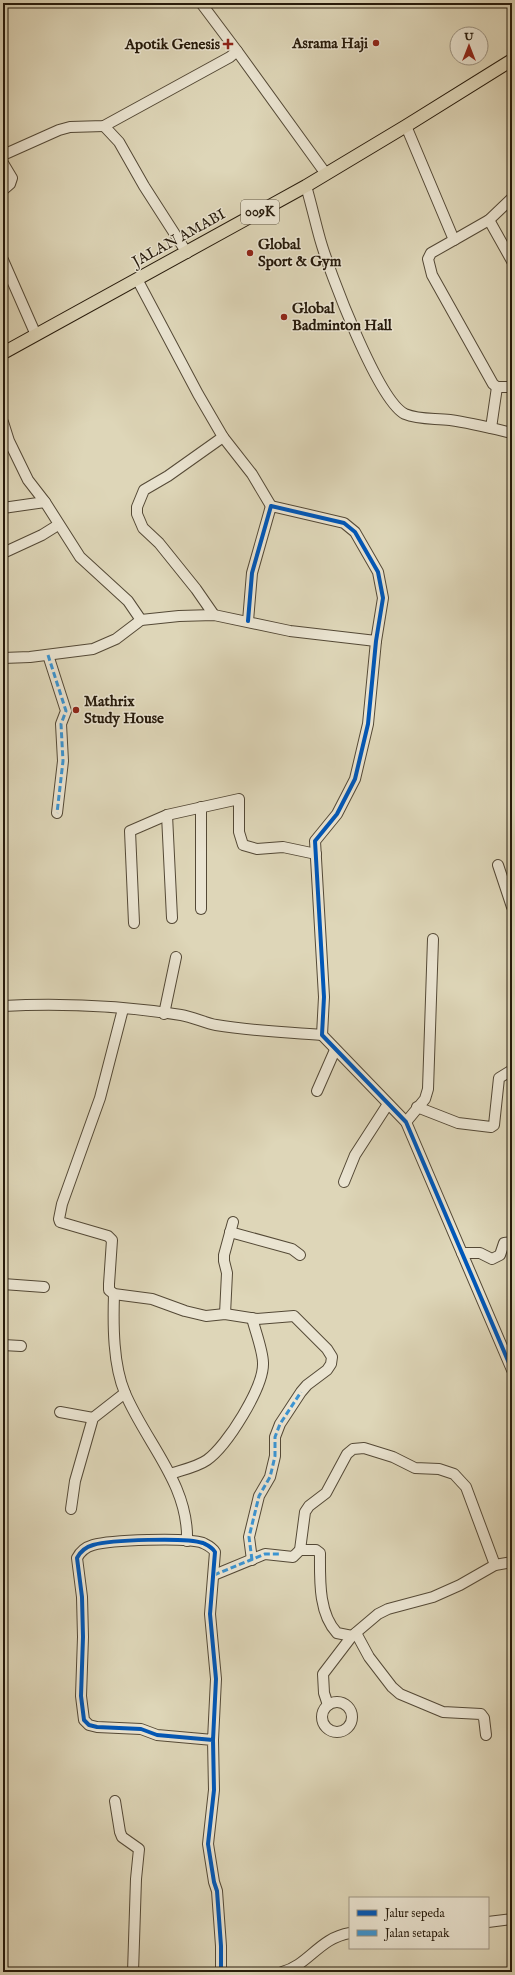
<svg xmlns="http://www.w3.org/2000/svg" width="515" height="1975" font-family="'IM FELL English',serif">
	<rect width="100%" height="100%" fill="#ded6b8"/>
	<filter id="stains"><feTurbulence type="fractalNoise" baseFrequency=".005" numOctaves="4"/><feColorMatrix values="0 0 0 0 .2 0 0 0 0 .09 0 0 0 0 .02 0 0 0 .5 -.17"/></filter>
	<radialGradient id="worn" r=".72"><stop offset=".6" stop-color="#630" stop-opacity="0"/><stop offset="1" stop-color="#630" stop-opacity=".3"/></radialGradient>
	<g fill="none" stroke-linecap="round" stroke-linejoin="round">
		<defs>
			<g id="minor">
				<path d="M 237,51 L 326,174"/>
				<path d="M 104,126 L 119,142 L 144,186 L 187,253"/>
				<path d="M 406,126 L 454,240 L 431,253 L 428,259 L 432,275 L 493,384 L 497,387 L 512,387"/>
				<path d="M 3,155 L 59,130 L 70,127 L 104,126 L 230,57 L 237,51 L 201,3"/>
				<path d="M 3,163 L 12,178 L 10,184 L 3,190"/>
				<path d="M 306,186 C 311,203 315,221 320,239 C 329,271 378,401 405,414 C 419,420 435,418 450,420 C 471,423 491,428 512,433"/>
				<path d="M 489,220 L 512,261"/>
				<path d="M 454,240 L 489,220 L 512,198"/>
				<path d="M 3,260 L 36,335"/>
				<path d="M 137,279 L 198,394 L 223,437 L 252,474 L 271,506"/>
				<path d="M 3,422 L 9,441 L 28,480 L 45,502 L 80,557 L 128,601 L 141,620"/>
				<path d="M 491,428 L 497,387"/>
				<path d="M 3,508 L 45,502"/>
				<path d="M 3,553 L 42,535 L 58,525"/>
				<path d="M 214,615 L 196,589 L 159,543 L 143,528 L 137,514 L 137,507 L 144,490 L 168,476 L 223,437"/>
				<path d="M 248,621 L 252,573 L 271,506 L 344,523 L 355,532 L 378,572 L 383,598 L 376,641 L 368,724 L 355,779 L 337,814 L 315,841 L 324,997 L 322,1035 L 406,1122 L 512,1370"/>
				<path d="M 48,655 L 66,711 L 61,724 L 63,761 L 57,813"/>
				<path d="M 3,658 L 30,657 L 93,649 L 116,639 L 141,620 L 179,616 L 214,615 L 290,631 L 376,641"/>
				<path d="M 167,815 L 172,918"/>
				<path d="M 498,865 L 512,907"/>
				<path d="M 201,909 L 201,807"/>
				<path d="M 134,923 L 130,831 L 167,815 L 239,799 L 239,832 L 243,845 L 257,849 L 283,847 L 316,854"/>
				<path d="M 3,1006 C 62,1003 123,1006 181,1015 C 193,1017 205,1023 216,1025 C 251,1031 287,1032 322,1035"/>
				<path d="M 123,1009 L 100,1098 L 62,1204 L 59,1219 L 60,1222 L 108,1236 L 112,1240 L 109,1284 L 109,1290 L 114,1294 L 152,1299 L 185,1311 L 206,1316 L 225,1314 L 257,1319 L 294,1316 L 327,1349 L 332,1357 L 331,1364 L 327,1370 L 307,1385 L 301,1392 L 280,1424 L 275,1437 L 275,1456 L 270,1477 L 259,1496 L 249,1537 L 252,1560"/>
				<path d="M 164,1014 L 176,957"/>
				<path d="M 317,1091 L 335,1050"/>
				<path d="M 417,1107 L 458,1123 L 491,1127 L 494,1125 L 499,1078 L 512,1070"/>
				<path d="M 406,1122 L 425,1099 L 428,1089 L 433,939"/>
				<path d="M 344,1182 L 355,1155 L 388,1104"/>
				<path d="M 230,1232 L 292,1249 L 300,1255"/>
				<path d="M 462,1253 L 480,1253 L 492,1259 L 500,1255 L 504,1243 L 512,1242"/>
				<path d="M 3,1284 L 44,1287"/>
				<path d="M 114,1294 C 113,1325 113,1365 125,1393 C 146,1443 189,1484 187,1541"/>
				<path d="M 225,1314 L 227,1273 L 224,1261 L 224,1255 L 233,1222"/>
				<path d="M 3,1345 L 21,1346"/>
				<path d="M 60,1412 L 93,1418"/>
				<path d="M 170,1474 C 182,1470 197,1467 207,1460 C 227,1446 264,1387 263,1363 C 263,1351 255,1330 252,1318"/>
				<path d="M 71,1509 L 75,1481 L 93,1418 L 125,1393"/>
				<path d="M 300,1550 L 316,1550 L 320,1553 C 320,1578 318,1613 337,1633 L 352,1636"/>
				<path d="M 214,1575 L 265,1554 L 293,1557 L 300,1550 L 305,1512 L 309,1506 L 326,1493 L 347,1454 L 353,1449 L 364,1448 L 393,1457 L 415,1468 L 439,1469 L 454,1474 L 466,1487 L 495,1565"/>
				<path d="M 356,1633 L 369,1657 L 392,1687 L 400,1694 L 443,1712 L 481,1714 L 484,1718 L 486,1735"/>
				<circle cx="337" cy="1717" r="15"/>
				<path d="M 328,1705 L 324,1693 L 323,1674 L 352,1636 L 378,1614 L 388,1609 L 433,1597 L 460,1585 L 495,1565 L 512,1562"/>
				<path d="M 213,1740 L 157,1735 L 141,1729 L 97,1727 L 89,1725 L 84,1720 L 81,1696 L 83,1637 L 82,1597 L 77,1558 C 80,1552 86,1547 93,1545 C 110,1540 186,1537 203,1543 C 207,1545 212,1547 215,1552 L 210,1614 L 216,1679 L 213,1740 L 214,1790 L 208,1844 L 214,1882 L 217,1891 L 221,1946 L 221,1972"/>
				<path d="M 115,1801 L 120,1832 L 122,1837 L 139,1849 L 136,1879 L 133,1972"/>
				<path d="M 488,1922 L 512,1919"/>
				<path d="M 282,1972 C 309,1965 319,1938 350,1933"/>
			</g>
			<path id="major" d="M 3,353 L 306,186 L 406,126 L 512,60"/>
		</defs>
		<!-- minor casing -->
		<use href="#minor" stroke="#544936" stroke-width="12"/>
		<!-- major casing -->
		<use href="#major" stroke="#261a0b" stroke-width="14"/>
		<!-- minor -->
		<use href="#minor" stroke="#eae4d1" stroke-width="10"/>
		<!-- major -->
		<use href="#major" stroke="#ded6b8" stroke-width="12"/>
		<!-- quiet -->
		<g stroke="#3b94d2" stroke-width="3" stroke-dasharray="6 3" stroke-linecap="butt">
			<path d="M 48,655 L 66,711 L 61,724 L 63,761 L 57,813"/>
			<path d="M 252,1560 L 249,1537 L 259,1496 L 270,1477 L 272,1469 L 275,1456 L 275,1437 L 280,1424 L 301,1392"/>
			<path d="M 214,1575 L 265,1554 L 280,1554"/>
		</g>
		<defs>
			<g id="cycleway">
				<path d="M 248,621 L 252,573 L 271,506 L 344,523 L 355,532 L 378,572 L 383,598 L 376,641 L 368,724 L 355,779 L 337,814 L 315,841 L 324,997 L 322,1035 L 406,1122 L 512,1370"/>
				<path d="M 213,1740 L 157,1735 L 141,1729 L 97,1727 L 89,1725 L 84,1720 L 81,1696 L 83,1637 L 82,1597 L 77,1558 C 80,1552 86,1547 93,1545 C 110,1540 186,1537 203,1543 C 207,1545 212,1547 215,1552 L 210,1614 L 216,1679 L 213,1740 L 214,1790 L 208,1844 L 214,1882 L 217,1891 L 221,1946 L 221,1972"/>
			</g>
		</defs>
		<!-- cycleway casing -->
		<use href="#cycleway" stroke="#eae4d1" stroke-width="6"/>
		<!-- cycleway -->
		<use href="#cycleway" stroke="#0057b8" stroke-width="4"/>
	</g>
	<!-- markers -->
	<g fill="#8f2418" stroke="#eae4d1" stroke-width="1.5">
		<circle cx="376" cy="43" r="4"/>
		<path d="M226 38h4v4h4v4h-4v4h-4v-4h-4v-4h4z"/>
		<circle cx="250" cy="253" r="4"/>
		<circle cx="284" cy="317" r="4"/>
		<circle cx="76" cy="710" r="4"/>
	</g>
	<g text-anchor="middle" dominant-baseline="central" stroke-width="3" stroke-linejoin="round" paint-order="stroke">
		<!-- shield labels -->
		<rect fill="#eae4d1" stroke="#615746" stroke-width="1" x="241" y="200" width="38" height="24" rx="3"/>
		<g font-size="14" font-weight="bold" fill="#261a0b">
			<text x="260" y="212">009K</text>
		</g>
		<!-- poi labels -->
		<g font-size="15" font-weight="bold" fill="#261a0b" stroke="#eae4d1" text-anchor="start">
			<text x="368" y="43" text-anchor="end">Asrama Haji</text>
			<text x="220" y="44" text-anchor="end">Apotik Genesis</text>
			<text x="258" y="244">Global<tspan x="258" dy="17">Sport &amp; Gym</tspan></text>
			<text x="292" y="308">Global<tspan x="292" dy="17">Badminton Hall</tspan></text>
			<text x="84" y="701">Mathrix<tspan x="84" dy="17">Study House</tspan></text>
		</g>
		<!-- street labels -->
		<g font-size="15" fill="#261a0b" stroke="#eae4d1">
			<text transform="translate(179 238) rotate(-29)">JALAN AMABI</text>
		</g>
	</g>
	<!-- margin -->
	<rect width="515" height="1975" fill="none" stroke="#ded6b8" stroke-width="16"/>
	<rect x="4" y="4" width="507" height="1967" fill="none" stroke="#261a0b" stroke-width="2"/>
	<rect x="8" y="8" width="499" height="1959" fill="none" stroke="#261a0b"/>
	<!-- legend -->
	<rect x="349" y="1897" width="140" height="52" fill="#eae4d1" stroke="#9c9382"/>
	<rect x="357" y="1910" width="20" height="6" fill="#0057b8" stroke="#9c9382"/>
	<text x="385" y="1917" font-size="12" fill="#261a0b">Jalur sepeda</text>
	<rect x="357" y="1930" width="20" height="6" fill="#3b94d2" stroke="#9c9382"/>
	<text x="385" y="1937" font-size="12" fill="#261a0b">Jalan setapak</text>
	<!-- north arrow -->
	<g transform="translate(469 46)"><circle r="19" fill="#eae4d1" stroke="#9c9382"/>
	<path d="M0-3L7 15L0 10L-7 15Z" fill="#8f2418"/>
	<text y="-6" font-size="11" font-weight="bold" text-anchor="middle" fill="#261a0b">U</text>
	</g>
	<rect width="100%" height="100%" filter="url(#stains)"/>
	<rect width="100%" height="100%" fill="url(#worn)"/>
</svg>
